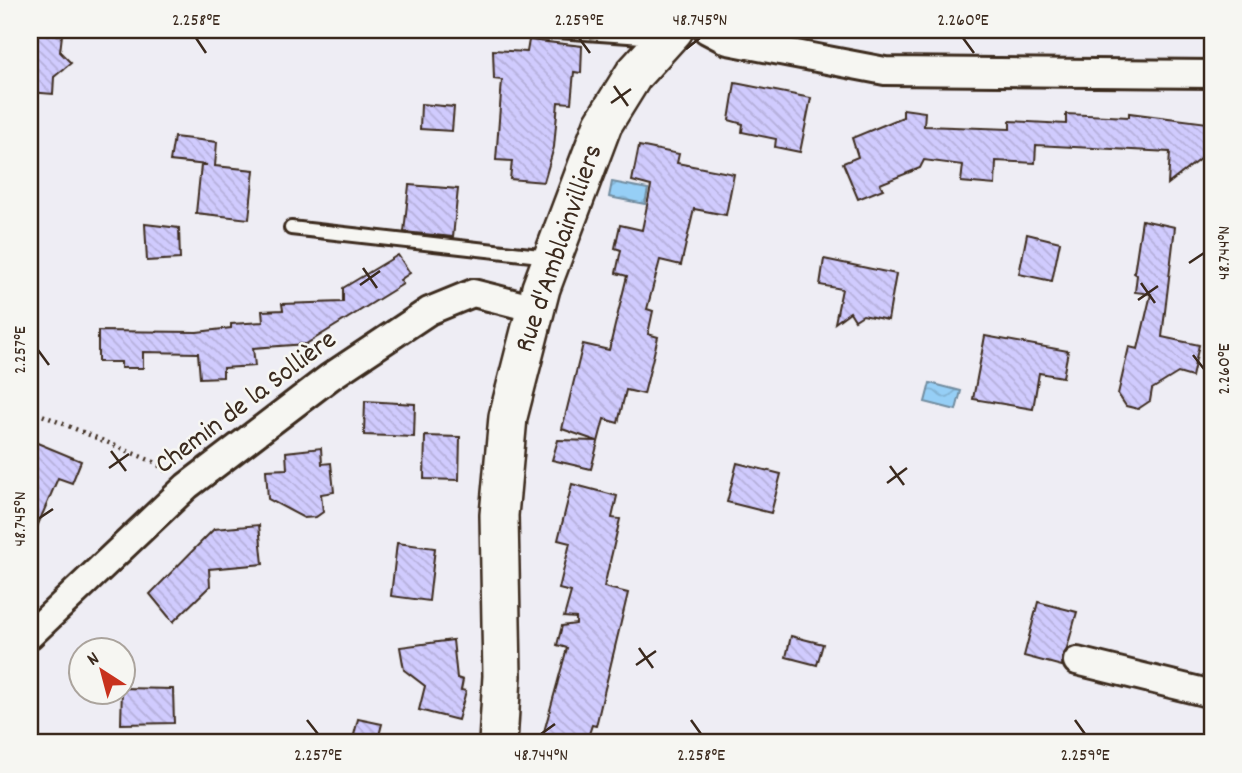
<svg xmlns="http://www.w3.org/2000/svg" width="1242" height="773" font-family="Dekko,sans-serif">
	<defs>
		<pattern id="water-waves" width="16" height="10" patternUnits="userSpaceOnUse" patternTransform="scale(1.75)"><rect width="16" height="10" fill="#96cff6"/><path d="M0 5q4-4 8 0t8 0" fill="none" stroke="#82b2d2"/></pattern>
		<pattern id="building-back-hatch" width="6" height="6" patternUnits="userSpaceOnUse" patternTransform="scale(1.75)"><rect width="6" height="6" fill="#d0cbfe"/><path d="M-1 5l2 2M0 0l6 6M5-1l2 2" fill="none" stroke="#b4aed9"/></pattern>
	</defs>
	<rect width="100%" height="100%" fill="#eeedf4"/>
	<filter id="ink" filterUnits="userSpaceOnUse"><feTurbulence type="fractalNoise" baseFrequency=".0143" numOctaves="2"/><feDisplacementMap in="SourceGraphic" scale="14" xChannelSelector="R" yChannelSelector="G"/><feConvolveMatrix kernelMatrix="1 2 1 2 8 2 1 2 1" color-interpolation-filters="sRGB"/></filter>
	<g filter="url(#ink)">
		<!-- water -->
		<g fill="url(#water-waves)" stroke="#728da0" stroke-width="2">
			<path d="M 612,182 L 648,189 L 645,204 L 609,197 Z"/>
			<path d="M 930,383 L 961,391 L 956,410 L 925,402 Z"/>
		</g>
		<!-- building -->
		<g fill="url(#building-back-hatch)" stroke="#3b2a1e" stroke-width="2">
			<path d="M 30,32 L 62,35 L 60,52 L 71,63 L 54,77 L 53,94 L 30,92 Z"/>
			<path d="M 529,40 L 582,46 L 581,73 L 574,72 L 571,103 L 558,102 L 554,147 L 544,182 L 510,179 L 512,161 L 496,160 L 502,80 L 494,79 L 493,50 L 527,52 Z"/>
			<path d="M 735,83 L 811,98 L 800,152 L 775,147 L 776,139 L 742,132 L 743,124 L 729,120 Z"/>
			<path d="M 421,104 L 454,107 L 452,131 L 420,129 Z"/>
			<path d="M 903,109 L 925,112 L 924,126 L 1010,129 L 1010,121 L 1066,124 L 1066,114 L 1129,117 L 1129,113 L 1208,123 L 1205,155 L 1168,184 L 1170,152 L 1036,145 L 1035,163 L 996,161 L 995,185 L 961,182 L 963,165 L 924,160 L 920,168 L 880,184 L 883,189 L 858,199 L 843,163 L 858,157 L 852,138 L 903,117 Z"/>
			<path d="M 174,137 L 217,142 L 215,166 L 254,170 L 249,219 L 196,213 L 201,165 L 207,165 L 170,161 Z"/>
			<path d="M 639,146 L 679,154 L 677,163 L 734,174 L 726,215 L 694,209 L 681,265 L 660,260 L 647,309 L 653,311 L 648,334 L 658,337 L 644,394 L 626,390 L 618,423 L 604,419 L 591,469 L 552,460 L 558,440 L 597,441 L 562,429 L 583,344 L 609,350 L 627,276 L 616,273 L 621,250 L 615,248 L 620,225 L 642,230 L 651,186 L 632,181 Z"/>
			<path d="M 409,185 L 458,189 L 453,237 L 404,232 Z"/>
			<path d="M 1142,220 L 1175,227 L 1162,337 L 1199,345 L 1192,377 L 1178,373 L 1152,389 L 1150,401 L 1138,409 L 1126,406 L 1118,394 L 1129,347 L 1138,349 L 1151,294 L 1135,292 L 1137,275 L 1134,273 Z"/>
			<path d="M 145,224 L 179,228 L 180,259 L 147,261 Z"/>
			<path d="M 1027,234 L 1060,242 L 1052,281 L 1019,274 Z"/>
			<path d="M 398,255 L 410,273 L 400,280 L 403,284 L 306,344 L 253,348 L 255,366 L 223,368 L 223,377 L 200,378 L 198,353 L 143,352 L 143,368 L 121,368 L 121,362 L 98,362 L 98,331 L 197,332 L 231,328 L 231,324 L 263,322 L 262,311 L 283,310 L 282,304 L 343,302 L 343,288 Z"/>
			<path d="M 824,259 L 896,274 L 888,320 L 863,315 L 855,320 L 850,312 L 835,323 L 842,289 L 820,285 Z"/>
			<path d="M 985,336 L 1068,351 L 1063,377 L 1039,373 L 1033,409 L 973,399 Z"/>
			<path d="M 365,401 L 415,404 L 414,437 L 364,435 Z"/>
			<path d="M 425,436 L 460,437 L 459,480 L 424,479 Z"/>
			<path d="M 30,440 L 81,461 L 72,483 L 58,478 L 30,543 Z"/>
			<path d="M 321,448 L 322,464 L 331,463 L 334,492 L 321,494 L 323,512 L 316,517 L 304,518 L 268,499 L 266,470 L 287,469 L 286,452 Z"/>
			<path d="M 737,463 L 781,474 L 771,513 L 727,502 Z"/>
			<path d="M 572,484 L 617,496 L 612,518 L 620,519 L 604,587 L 628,593 L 596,726 L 592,725 L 586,743 L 557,743 L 542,739 L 567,648 L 557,645 L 562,626 L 576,624 L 576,618 L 564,617 L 571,592 L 559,589 L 570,543 L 558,540 Z"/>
			<path d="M 259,525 L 263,564 L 209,569 L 210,586 L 173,622 L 150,594 L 214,529 Z"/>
			<path d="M 397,543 L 435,548 L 429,601 L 391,596 Z"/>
			<path d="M 1038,602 L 1077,612 L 1062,666 L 1024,656 Z"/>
			<path d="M 791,636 L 823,644 L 817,665 L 786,657 Z"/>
			<path d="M 453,640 L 457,678 L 463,680 L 461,690 L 466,691 L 458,720 L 419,710 L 425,686 L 404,670 L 400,647 Z"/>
			<path d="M 122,688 L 173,689 L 174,723 L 121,724 Z"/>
			<path d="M 358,719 L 382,724 L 377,743 L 352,743 Z"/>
		</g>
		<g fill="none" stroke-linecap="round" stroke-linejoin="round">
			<defs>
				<g id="lane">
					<path d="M 543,30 L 657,38"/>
					<path d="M 291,228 L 549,257"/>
				</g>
				<g id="street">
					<path d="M 707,30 L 728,41 L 885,71 L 1212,74"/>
					<path d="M 30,635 L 187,486 L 330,377 L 429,311 L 473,293 L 536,309"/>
					<path d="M 1077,661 L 1212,694"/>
				</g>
				<path id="secondary" d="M 498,743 L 502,676 L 499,515 L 508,417 L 541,288 L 603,124 L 634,74 L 674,30"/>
			</defs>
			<!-- lane casing -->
			<use href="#lane" stroke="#3b2a1e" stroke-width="18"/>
			<!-- street casing -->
			<use href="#street" stroke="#3b2a1e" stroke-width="32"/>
			<!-- secondary casing -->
			<use href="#secondary" stroke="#3b2a1e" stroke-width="42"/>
			<!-- path -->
			<path stroke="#3b2a1e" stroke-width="4.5" stroke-dasharray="2 5" stroke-linecap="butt" d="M 30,410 L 154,462 L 166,471"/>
			<!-- lane -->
			<use href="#lane" stroke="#f6f6f2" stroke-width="12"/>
			<!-- street -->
			<use href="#street" stroke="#f6f6f2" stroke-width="26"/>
			<!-- secondary -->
			<use href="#secondary" stroke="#f6f6f2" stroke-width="37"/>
		</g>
	</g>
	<!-- ticks -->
	<path fill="none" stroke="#3b2a1e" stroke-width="2.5" d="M 196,38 L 206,53M 579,38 L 590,53M 963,38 L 974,53M 686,49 L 700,38M 614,86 L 628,106M 611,103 L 631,89M 1189,263 L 1204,253M 363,268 L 377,288M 1141,283 L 1155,303M 360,285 L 380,271M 1138,300 L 1158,286M 38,350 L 49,365M 1193,355 L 1204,369M 111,451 L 126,471M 890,466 L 904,485M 109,468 L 129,454M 887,483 L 907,468M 38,519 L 53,509M 639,648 L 653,668M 636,665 L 656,651M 307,720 L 318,734M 691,720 L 701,734M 1075,720 L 1085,734M 541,734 L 555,724"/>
	<g text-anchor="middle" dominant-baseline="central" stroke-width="5" stroke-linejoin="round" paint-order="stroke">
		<!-- street labels -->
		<g font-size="28" fill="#3b2a1e" stroke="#f6f6f2">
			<text transform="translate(561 249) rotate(-71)">Rue d'Amblainvilliers</text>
			<text transform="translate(247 404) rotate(-37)">Chemin de la Sollière</text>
		</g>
	</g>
	<!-- margin -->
	<rect width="1242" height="773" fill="none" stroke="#f6f6f2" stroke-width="77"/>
	<!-- north arrow -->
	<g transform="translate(102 671) rotate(324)"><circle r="33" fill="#f6f6f2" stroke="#aba49d" stroke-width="2"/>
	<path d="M0-5L12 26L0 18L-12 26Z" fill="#c8321e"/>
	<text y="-10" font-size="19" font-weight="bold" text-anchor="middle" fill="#3b2a1e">N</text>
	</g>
	<rect x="38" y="38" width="1166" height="696" fill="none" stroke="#3b2a1e" stroke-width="2.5"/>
	<g font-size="18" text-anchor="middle" fill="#3b2a1e">
		<text x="196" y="25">2.258°E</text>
		<text x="579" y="25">2.259°E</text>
		<text x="700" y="25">48.745°N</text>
		<text x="963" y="25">2.260°E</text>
		<text transform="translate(1223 253) rotate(-90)" y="6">48.744°N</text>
		<text transform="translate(19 350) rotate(-90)" y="6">2.257°E</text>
		<text transform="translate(1223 369) rotate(-90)" y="6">2.260°E</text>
		<text transform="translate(19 519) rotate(-90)" y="6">48.745°N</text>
		<text x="318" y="760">2.257°E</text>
		<text x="541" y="760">48.744°N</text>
		<text x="701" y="760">2.258°E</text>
		<text x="1085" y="760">2.259°E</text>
	</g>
</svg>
